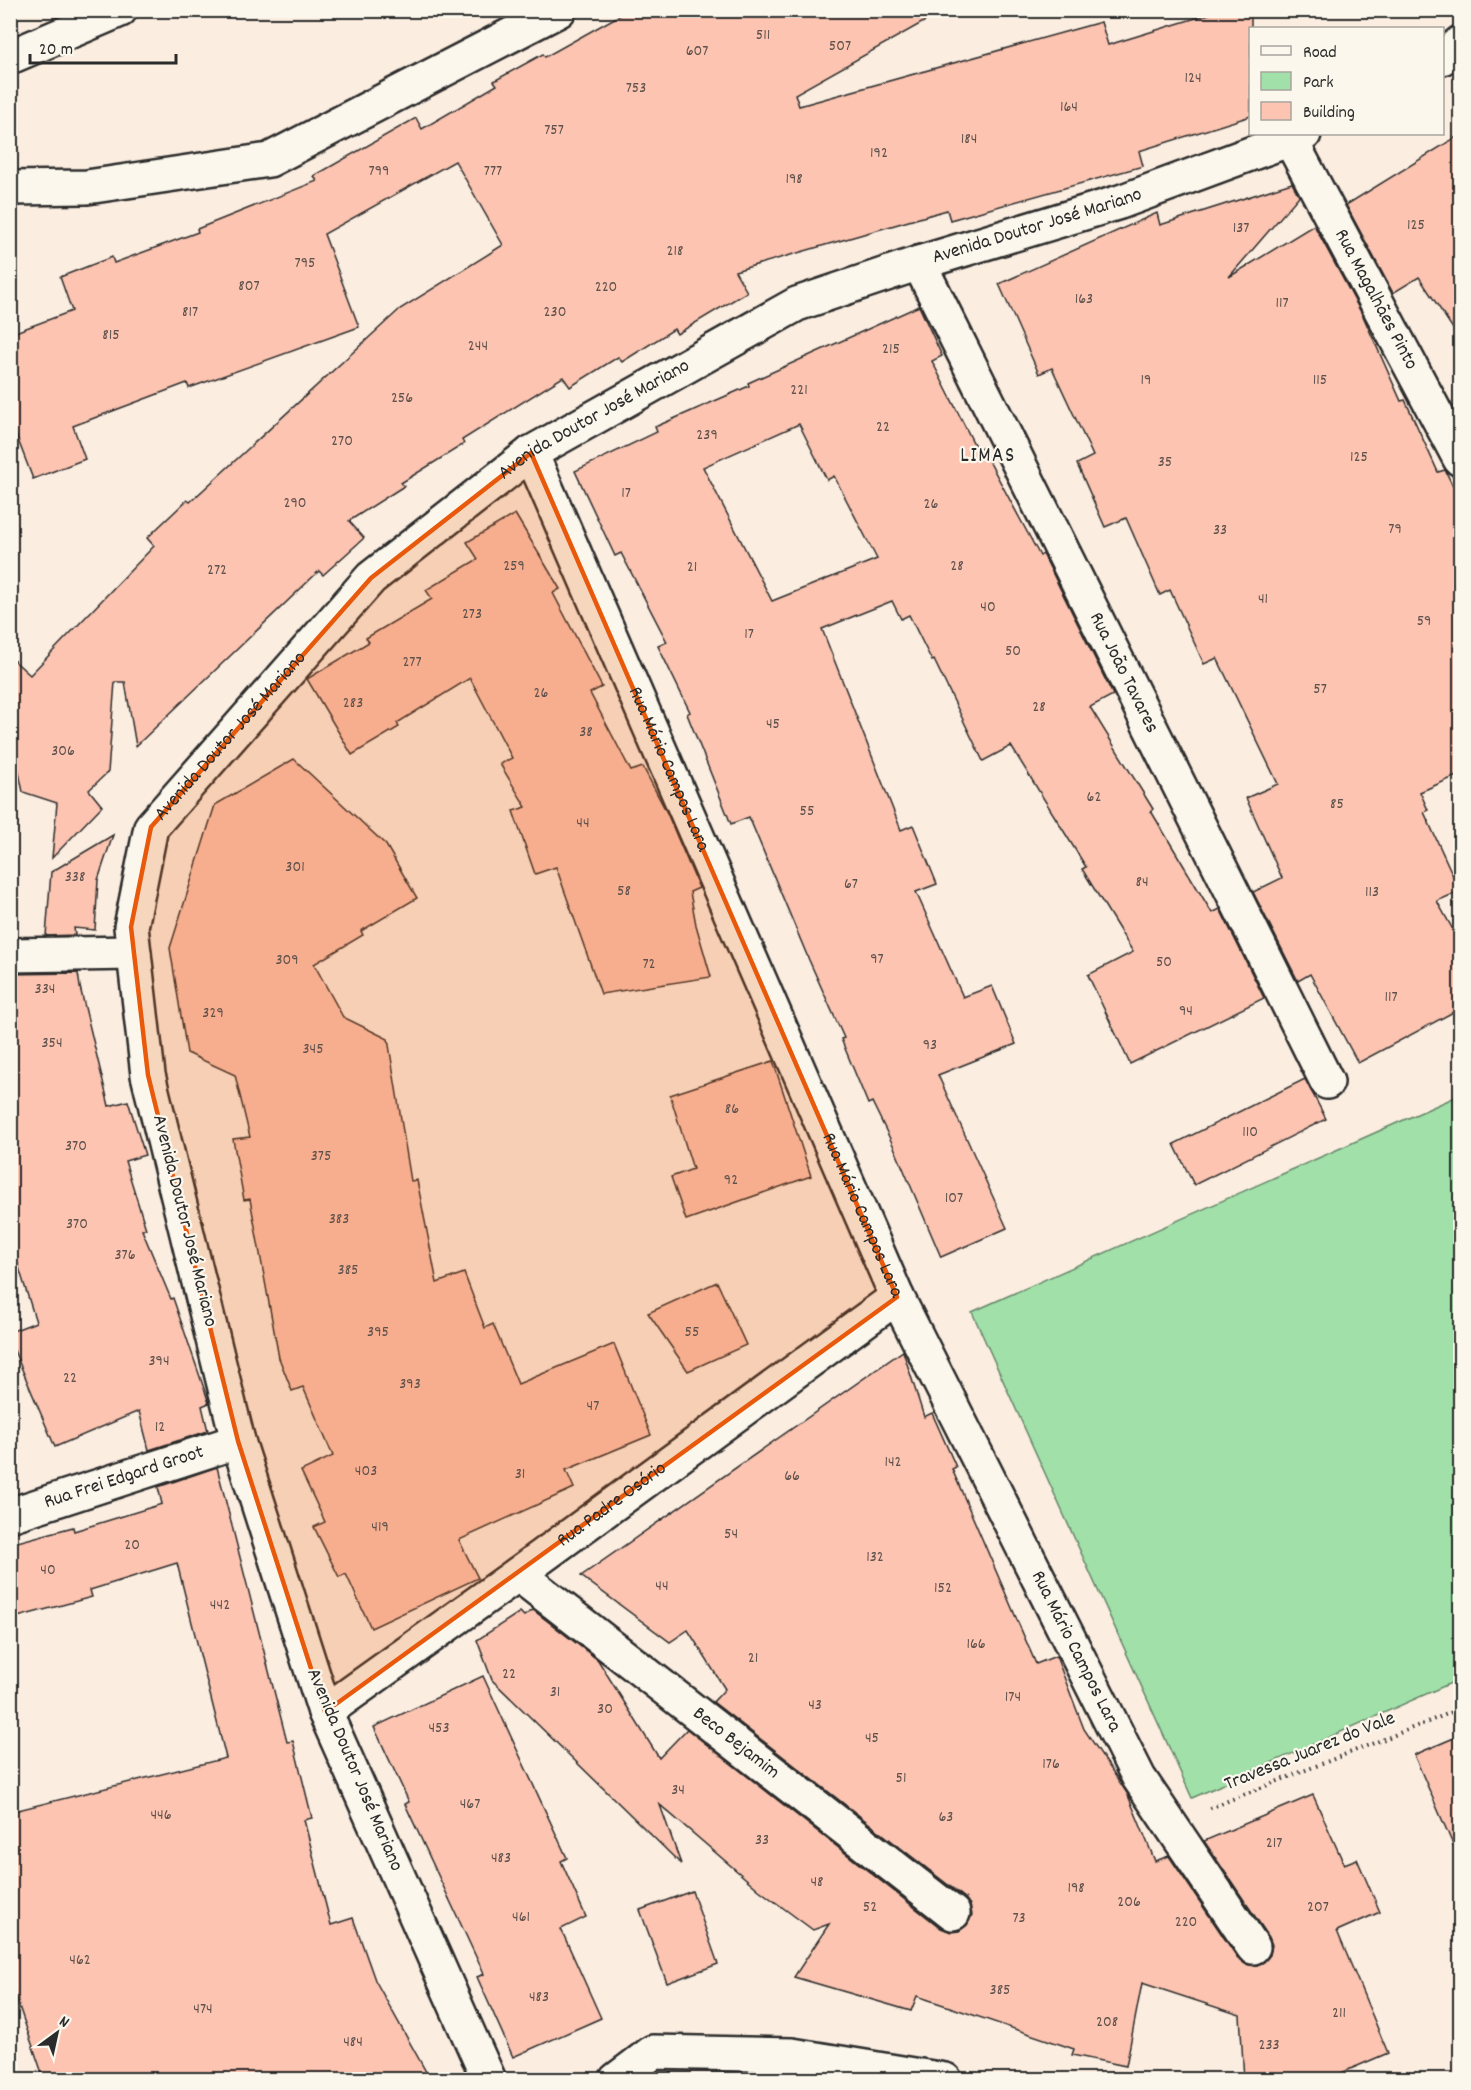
<svg xmlns="http://www.w3.org/2000/svg" width="1471" height="2090" font-family="Dekko,sans-serif">
	<rect width="100%" height="100%" fill="#fbede0"/>
	<filter id="ink" filterUnits="userSpaceOnUse"><feTurbulence type="fractalNoise" baseFrequency=".0167" numOctaves="2"/><feDisplacementMap in="SourceGraphic" scale="12" xChannelSelector="R" yChannelSelector="G"/><feConvolveMatrix kernelMatrix="1 2 1 2 8 2 1 2 1" color-interpolation-filters="sRGB"/></filter>
	<g filter="url(#ink)">
		<!-- green -->
		<path fill="#a1e0a8" stroke="#66866a" stroke-width="1.5" d="M 1460,1095 L 1460,1679 L 1192,1798 L 972,1312 Z"/>
		<!-- building -->
		<g fill="#fcc4b1" stroke="#2b2b2b" stroke-width="1.5" fill-rule="evenodd">
			<path d="M 629,10 L 945,10 L 795,94 L 799,106 L 1101,22 L 1108,45 L 1222,10 L 1251,10 L 1251,116 L 1139,151 L 1143,166 L 950,220 L 947,210 L 735,271 L 747,292 L 677,334 L 674,329 L 622,362 L 618,357 L 570,387 L 563,377 L 462,440 L 464,444 L 401,483 L 404,486 L 349,521 L 364,538 L 323,575 L 319,571 L 136,746 L 125,682 L 115,682 L 108,772 L 89,790 L 102,806 L 52,858 L 57,803 L 23,792 L 10,729 L 10,657 L 30,675 L 154,546 L 147,538 L 187,500 L 190,502 L 400,309 L 503,245 L 455,161 L 324,234 L 359,327 L 189,388 L 187,383 L 73,426 L 85,459 L 33,479 L 10,419 L 10,334 L 72,311 L 60,277 L 112,257 L 114,263 L 198,232 L 197,229 L 317,181 L 314,176 L 416,118 L 422,129 L 497,85 L 494,81 L 543,54 L 545,57 Z"/>
			<path d="M 1461,134 L 1461,341 L 1419,277 L 1393,293 L 1346,205 Z"/>
			<path d="M 1292,183 L 1299,196 L 1229,277 L 1314,225 L 1363,316 L 1401,401 L 1405,400 L 1438,472 L 1445,470 L 1461,503 L 1461,774 L 1420,792 L 1428,810 L 1424,812 L 1460,891 L 1437,901 L 1461,944 L 1461,1008 L 1358,1063 L 1310,974 L 1298,981 L 1253,892 L 1282,878 L 1246,798 L 1278,784 L 1217,658 L 1204,664 L 1170,590 L 1160,595 L 1126,518 L 1105,527 L 1077,464 L 1093,456 L 1052,368 L 1039,374 L 999,284 L 1157,213 L 1160,225 Z"/>
			<path d="M 919,306 L 942,356 L 932,361 L 977,450 L 982,448 L 1040,556 L 1043,554 L 1113,695 L 1090,707 L 1153,809 L 1151,811 L 1212,913 L 1220,909 L 1264,998 L 1130,1064 L 1088,975 L 1133,952 L 1082,869 L 1086,867 L 1011,746 L 983,761 L 934,660 L 932,661 L 909,615 L 901,619 L 892,601 L 822,629 L 901,830 L 913,825 L 937,884 L 916,892 L 963,997 L 992,986 L 1016,1044 L 938,1075 L 1007,1228 L 941,1257 L 894,1147 L 872,1102 L 868,1104 L 841,1039 L 844,1038 L 809,960 L 749,817 L 731,824 L 687,714 L 690,712 L 658,646 L 667,642 L 621,553 L 615,556 L 575,471 L 657,432 L 655,427 L 749,386 L 748,383 ZM 799,424 L 827,480 L 834,476 L 877,559 L 772,601 L 703,467 Z"/>
			<path d="M 515,514 L 560,589 L 553,593 L 602,687 L 590,693 L 631,771 L 643,767 L 667,813 L 699,888 L 690,892 L 696,925 L 711,977 L 601,994 L 556,867 L 535,874 L 513,811 L 526,807 L 500,764 L 512,758 L 470,678 L 397,723 L 399,727 L 352,755 L 307,679 L 369,642 L 366,638 L 432,599 L 426,590 L 478,559 L 467,542 Z"/>
			<path d="M 294,759 L 386,845 L 417,898 L 361,931 L 363,935 L 314,964 L 343,1017 L 388,1039 L 411,1181 L 417,1180 L 437,1283 L 464,1273 L 485,1328 L 493,1324 L 518,1384 L 614,1344 L 651,1435 L 566,1470 L 574,1488 L 459,1540 L 478,1578 L 371,1628 L 346,1574 L 339,1577 L 314,1527 L 325,1522 L 301,1471 L 333,1456 L 303,1387 L 292,1391 L 279,1358 L 250,1199 L 244,1200 L 233,1139 L 250,1137 L 235,1075 L 187,1053 L 170,948 L 215,805 Z"/>
			<path d="M 113,835 L 98,880 L 95,930 L 74,928 L 75,935 L 46,936 L 51,872 Z"/>
			<path d="M 78,973 L 80,987 L 109,1106 L 128,1101 L 145,1155 L 125,1161 L 146,1229 L 142,1230 L 171,1299 L 173,1298 L 209,1403 L 202,1406 L 208,1431 L 149,1450 L 139,1411 L 55,1447 L 10,1341 L 10,1332 L 36,1322 L 10,1239 L 10,974 Z"/>
			<path d="M 773,1061 L 811,1176 L 686,1220 L 671,1177 L 693,1169 L 670,1095 Z"/>
			<path d="M 1305,1079 L 1326,1119 L 1194,1185 L 1174,1144 Z"/>
			<path d="M 717,1282 L 746,1345 L 688,1371 L 648,1313 Z"/>
			<path d="M 903,1351 L 924,1417 L 932,1413 L 956,1467 L 952,1469 L 1036,1664 L 1056,1656 L 1084,1729 L 1127,1793 L 1155,1861 L 1169,1856 L 1237,1957 L 1245,1964 L 1255,1966 L 1264,1962 L 1270,1955 L 1272,1945 L 1269,1937 L 1204,1841 L 1313,1795 L 1344,1864 L 1357,1859 L 1380,1912 L 1337,1931 L 1388,2053 L 1327,2079 L 1244,2079 L 1240,2015 L 1142,1983 L 1126,2066 L 1072,2055 L 1074,2049 L 917,1996 L 911,2011 L 794,1977 L 829,1924 L 813,1930 L 759,1890 L 660,1805 L 681,1864 L 492,1680 L 477,1640 L 520,1612 L 524,1616 L 533,1610 L 598,1660 L 659,1758 L 687,1729 L 941,1928 L 951,1932 L 959,1931 L 967,1925 L 972,1915 L 970,1905 L 965,1898 L 713,1702 L 725,1689 L 688,1630 L 670,1642 L 581,1576 Z"/>
			<path d="M 217,1467 L 287,1742 L 293,1741 L 312,1818 L 304,1820 L 331,1925 L 353,1918 L 375,1980 L 430,2079 L 44,2079 L 10,1980 L 10,1812 L 226,1758 L 177,1563 L 90,1590 L 92,1597 L 10,1619 L 10,1544 L 73,1527 L 74,1531 L 162,1504 L 158,1487 Z"/>
			<path d="M 483,1676 L 567,1858 L 561,1861 L 586,1917 L 561,1929 L 601,2018 L 513,2057 L 477,1977 L 484,1974 L 405,1804 L 409,1802 L 374,1727 Z"/>
			<path d="M 1461,1735 L 1461,1863 L 1414,1755 Z"/>
			<path d="M 692,1891 L 718,1964 L 667,1983 L 640,1910 Z"/>
		</g>
		<g fill="none" stroke-linecap="round" stroke-linejoin="round">
			<defs>
				<g id="minor">
					<path id="s1" d="M 1290,139 L 1460,459"/>
					<path id="s2" d="M 919,263 L 1327,1082"/>
					<path id="s3" d="M 531,453 L 897,1297 L 1139,1778 L 1253,1947"/>
					<path d="M 10,955 L 134,953"/>
					<path id="s4" d="M 10,1515 L 238,1441"/>
					<path id="s5" d="M 518,1574 L 953,1913"/>
					<path id="s6" d="M 325,1712 L 518,1574 L 897,1297"/>
				</g>
				<g id="tertiary">
					<path d="M 1442,58 L 1460,43"/>
					<path id="s7" d="M 489,2080 L 325,1712 L 238,1441 L 148,1075 L 131,927 L 151,827 L 371,578 L 531,453 L 797,304 L 919,263 L 1120,202 L 1304,134"/>
					<path d="M 616,2080 L 653,2052 L 792,2055 L 945,2080"/>
				</g>
				<g id="motorway">
					<path d="M 10,57 L 120,10"/>
					<path d="M 10,188 L 87,187 L 269,160 L 559,10"/>
				</g>
			</defs>
			<!-- minor casing -->
			<use href="#minor" stroke="#2b2b2b" stroke-width="38"/>
			<!-- tertiary casing -->
			<use href="#tertiary" stroke="#2b2b2b" stroke-width="38"/>
			<!-- motorway casing -->
			<use href="#motorway" stroke="#2b2b2b" stroke-width="38"/>
			<!-- path -->
			<path stroke="#2b2b2b" stroke-width="4" stroke-dasharray="1.5 4.5" stroke-linecap="butt" d="M 1210,1808 L 1460,1709"/>
			<!-- minor -->
			<use href="#minor" stroke="#fbf7ec" stroke-width="33"/>
			<!-- tertiary -->
			<use href="#tertiary" stroke="#fbf7ec" stroke-width="33"/>
			<!-- motorway -->
			<use href="#motorway" stroke="#fbf7ec" stroke-width="33"/>
		</g>
	</g>
	<!-- marked area -->
	<path fill="#e8590c" fill-opacity="0.2" stroke="#e8590c" stroke-width="4.5" stroke-linejoin="round" d="M 531,453 L 897,1297 L 325,1712 L 238,1441 L 148,1075 L 131,927 L 151,827 L 371,578 Z"/>
	<g text-anchor="middle" dominant-baseline="central" stroke-width="4.5" stroke-linejoin="round" paint-order="stroke">
		<!-- number labels -->
		<g font-size="16" fill="#5f514c">
			<text x="763" y="35">511</text>
			<text x="840" y="46">507</text>
			<text x="697" y="51">607</text>
			<text x="1193" y="78">124</text>
			<text x="636" y="88">753</text>
			<text x="1069" y="107">164</text>
			<text x="554" y="130">757</text>
			<text x="969" y="139">184</text>
			<text x="879" y="153">192</text>
			<text x="379" y="171">799</text>
			<text x="493" y="171">777</text>
			<text x="794" y="179">198</text>
			<text x="1416" y="225">125</text>
			<text x="1241" y="228">137</text>
			<text x="675" y="251">218</text>
			<text x="305" y="263">795</text>
			<text x="249" y="286">807</text>
			<text x="606" y="287">220</text>
			<text x="1084" y="299">163</text>
			<text x="1282" y="303">117</text>
			<text x="190" y="312">817</text>
			<text x="555" y="312">230</text>
			<text x="111" y="335">815</text>
			<text x="478" y="346">244</text>
			<text x="891" y="349">215</text>
			<text x="1146" y="380">19</text>
			<text x="1320" y="380">115</text>
			<text x="799" y="390">221</text>
			<text x="402" y="398">256</text>
			<text x="883" y="427">22</text>
			<text x="707" y="435">239</text>
			<text x="342" y="441">270</text>
			<text x="1359" y="457">125</text>
			<text x="1165" y="462">35</text>
			<text x="626" y="493">17</text>
			<text x="295" y="503">290</text>
			<text x="931" y="504">26</text>
			<text x="1395" y="529">79</text>
			<text x="1220" y="530">33</text>
			<text x="514" y="566">259</text>
			<text x="957" y="566">28</text>
			<text x="692" y="567">21</text>
			<text x="217" y="570">272</text>
			<text x="1263" y="599">41</text>
			<text x="988" y="607">40</text>
			<text x="472" y="614">273</text>
			<text x="1424" y="621">59</text>
			<text x="749" y="634">17</text>
			<text x="1013" y="651">50</text>
			<text x="412" y="662">277</text>
			<text x="1320" y="689">57</text>
			<text x="541" y="693">26</text>
			<text x="353" y="703">283</text>
			<text x="1039" y="707">28</text>
			<text x="773" y="724">45</text>
			<text x="586" y="732">38</text>
			<text x="63" y="751">306</text>
			<text x="1094" y="797">62</text>
			<text x="1337" y="804">85</text>
			<text x="807" y="811">55</text>
			<text x="583" y="823">44</text>
			<text x="295" y="867">301</text>
			<text x="75" y="877">338</text>
			<text x="1142" y="882">84</text>
			<text x="851" y="884">67</text>
			<text x="624" y="891">58</text>
			<text x="1372" y="892">113</text>
			<text x="877" y="959">97</text>
			<text x="287" y="960">309</text>
			<text x="1164" y="962">50</text>
			<text x="649" y="964">72</text>
			<text x="45" y="989">334</text>
			<text x="1391" y="997">117</text>
			<text x="1186" y="1011">94</text>
			<text x="213" y="1013">329</text>
			<text x="52" y="1043">354</text>
			<text x="930" y="1045">93</text>
			<text x="313" y="1049">345</text>
			<text x="732" y="1109">86</text>
			<text x="1250" y="1132">110</text>
			<text x="76" y="1146">370</text>
			<text x="321" y="1156">375</text>
			<text x="731" y="1180">92</text>
			<text x="954" y="1198">107</text>
			<text x="339" y="1219">383</text>
			<text x="77" y="1224">370</text>
			<text x="125" y="1255">376</text>
			<text x="348" y="1270">385</text>
			<text x="378" y="1332">395</text>
			<text x="692" y="1332">55</text>
			<text x="159" y="1361">394</text>
			<text x="70" y="1378">22</text>
			<text x="410" y="1384">393</text>
			<text x="593" y="1406">47</text>
			<text x="160" y="1427">12</text>
			<text x="893" y="1462">142</text>
			<text x="366" y="1471">403</text>
			<text x="520" y="1474">31</text>
			<text x="792" y="1476">66</text>
			<text x="380" y="1527">419</text>
			<text x="731" y="1534">54</text>
			<text x="132" y="1545">20</text>
			<text x="875" y="1557">132</text>
			<text x="48" y="1570">40</text>
			<text x="662" y="1586">44</text>
			<text x="943" y="1588">152</text>
			<text x="220" y="1605">442</text>
			<text x="976" y="1644">166</text>
			<text x="753" y="1658">21</text>
			<text x="509" y="1674">22</text>
			<text x="555" y="1692">31</text>
			<text x="1013" y="1697">174</text>
			<text x="815" y="1705">43</text>
			<text x="605" y="1709">30</text>
			<text x="439" y="1728">453</text>
			<text x="872" y="1738">45</text>
			<text x="1051" y="1764">176</text>
			<text x="901" y="1778">51</text>
			<text x="678" y="1790">34</text>
			<text x="470" y="1804">467</text>
			<text x="161" y="1815">446</text>
			<text x="946" y="1817">63</text>
			<text x="762" y="1840">33</text>
			<text x="1274" y="1843">217</text>
			<text x="501" y="1858">483</text>
			<text x="817" y="1882">48</text>
			<text x="1076" y="1888">198</text>
			<text x="1129" y="1902">206</text>
			<text x="870" y="1907">52</text>
			<text x="1318" y="1907">207</text>
			<text x="521" y="1917">461</text>
			<text x="1019" y="1918">73</text>
			<text x="1186" y="1922">220</text>
			<text x="80" y="1960">462</text>
			<text x="1000" y="1990">385</text>
			<text x="539" y="1997">483</text>
			<text x="203" y="2009">474</text>
			<text x="1339" y="2013">211</text>
			<text x="1107" y="2022">208</text>
			<text x="353" y="2042">484</text>
			<text x="1269" y="2045">233</text>
		</g>
		<!-- street labels -->
		<g font-size="20" fill="#2b2b2b" stroke="#fbf7ec">
			<text stroke="none"><textPath href="#s7" startOffset="2408">Avenida Doutor José Mariano</textPath></text>
			<text stroke="none"><textPath href="#s1" startOffset="182">Rua Magalhães Pinto</textPath></text>
			<text stroke="none"><textPath href="#s7" startOffset="1922">Avenida Doutor José Mariano</textPath></text>
			<text stroke="none"><textPath href="#s2" startOffset="458">Rua João Tavares</textPath></text>
			<text stroke="none"><textPath href="#s7" startOffset="1436">Avenida Doutor José Mariano</textPath></text>
			<text stroke="none"><textPath href="#s3" startOffset="345">Rua Mário Campos Lara</textPath></text>
			<text stroke="none"><textPath href="#s3" startOffset="831">Rua Mário Campos Lara</textPath></text>
			<text transform="translate(184 1221) rotate(76)">Avenida Doutor José Mariano</text>
			<text stroke="none"><textPath href="#s4" startOffset="120">Rua Frei Edgard Groot</textPath></text>
			<text stroke="none"><textPath href="#s6" startOffset="354">Rua Padre Osório</textPath></text>
			<text stroke="none"><textPath href="#s3" startOffset="1317">Rua Mário Campos Lara</textPath></text>
			<text stroke="none"><textPath href="#s5" startOffset="276">Beco Bejamim</textPath></text>
			<text transform="translate(1310 1752) rotate(-22)">Travessa Juarez do Vale</text>
			<text transform="translate(354 1770) rotate(67)">Avenida Doutor José Mariano</text>
		</g>
		<!-- neighbourhood labels -->
		<g font-size="21" letter-spacing="1.5" fill="#2b2b2b" stroke="#fbf7ec">
			<text x="988" y="457">LIMAS</text>
		</g>
	</g>
	<!-- margin -->
	<rect width="1471" height="2090" fill="none" stroke="#fbf7ec" stroke-width="36"/>
	<rect x="18" y="18" width="1435" height="2054" fill="none" stroke="#2b2b2b" stroke-width="2" filter="url(#ink)"/>
	<!-- legend -->
	<rect x="1249" y="27" width="195" height="108" fill="#fbf7ec" stroke="#a8a59f" stroke-width="1.5"/>
	<rect x="1261" y="46" width="30" height="9" fill="#fbf7ec" stroke="#a8a59f" stroke-width="1.5"/>
	<text x="1303" y="57" font-size="18" fill="#2b2b2b">Road</text>
	<rect x="1261" y="72" width="30" height="18" fill="#a1e0a8" stroke="#a8a59f" stroke-width="1.5"/>
	<text x="1303" y="87" font-size="18" fill="#2b2b2b">Park</text>
	<rect x="1261" y="102" width="30" height="18" fill="#fcc4b1" stroke="#a8a59f" stroke-width="1.5"/>
	<text x="1303" y="117" font-size="18" fill="#2b2b2b">Building</text>
	<!-- north arrow -->
	<g transform="translate(57 2033) rotate(33)" stroke="#fbf7ec" stroke-width="4.5" paint-order="stroke">
	<path d="M0-4.5L10 22L0 15L-10 22Z" fill="#2b2b2b"/>
	<text y="-9" font-size="16" font-weight="bold" text-anchor="middle" fill="#2b2b2b">N</text>
	</g>
	<!-- scale -->
	<path d="M30 54v9h146v-9" fill="none" stroke="#2b2b2b" stroke-width="3"/>
	<text x="39" y="54" font-size="18" fill="#2b2b2b" stroke="#fbf7ec" stroke-width="4.5" paint-order="stroke">20 m</text>
</svg>
